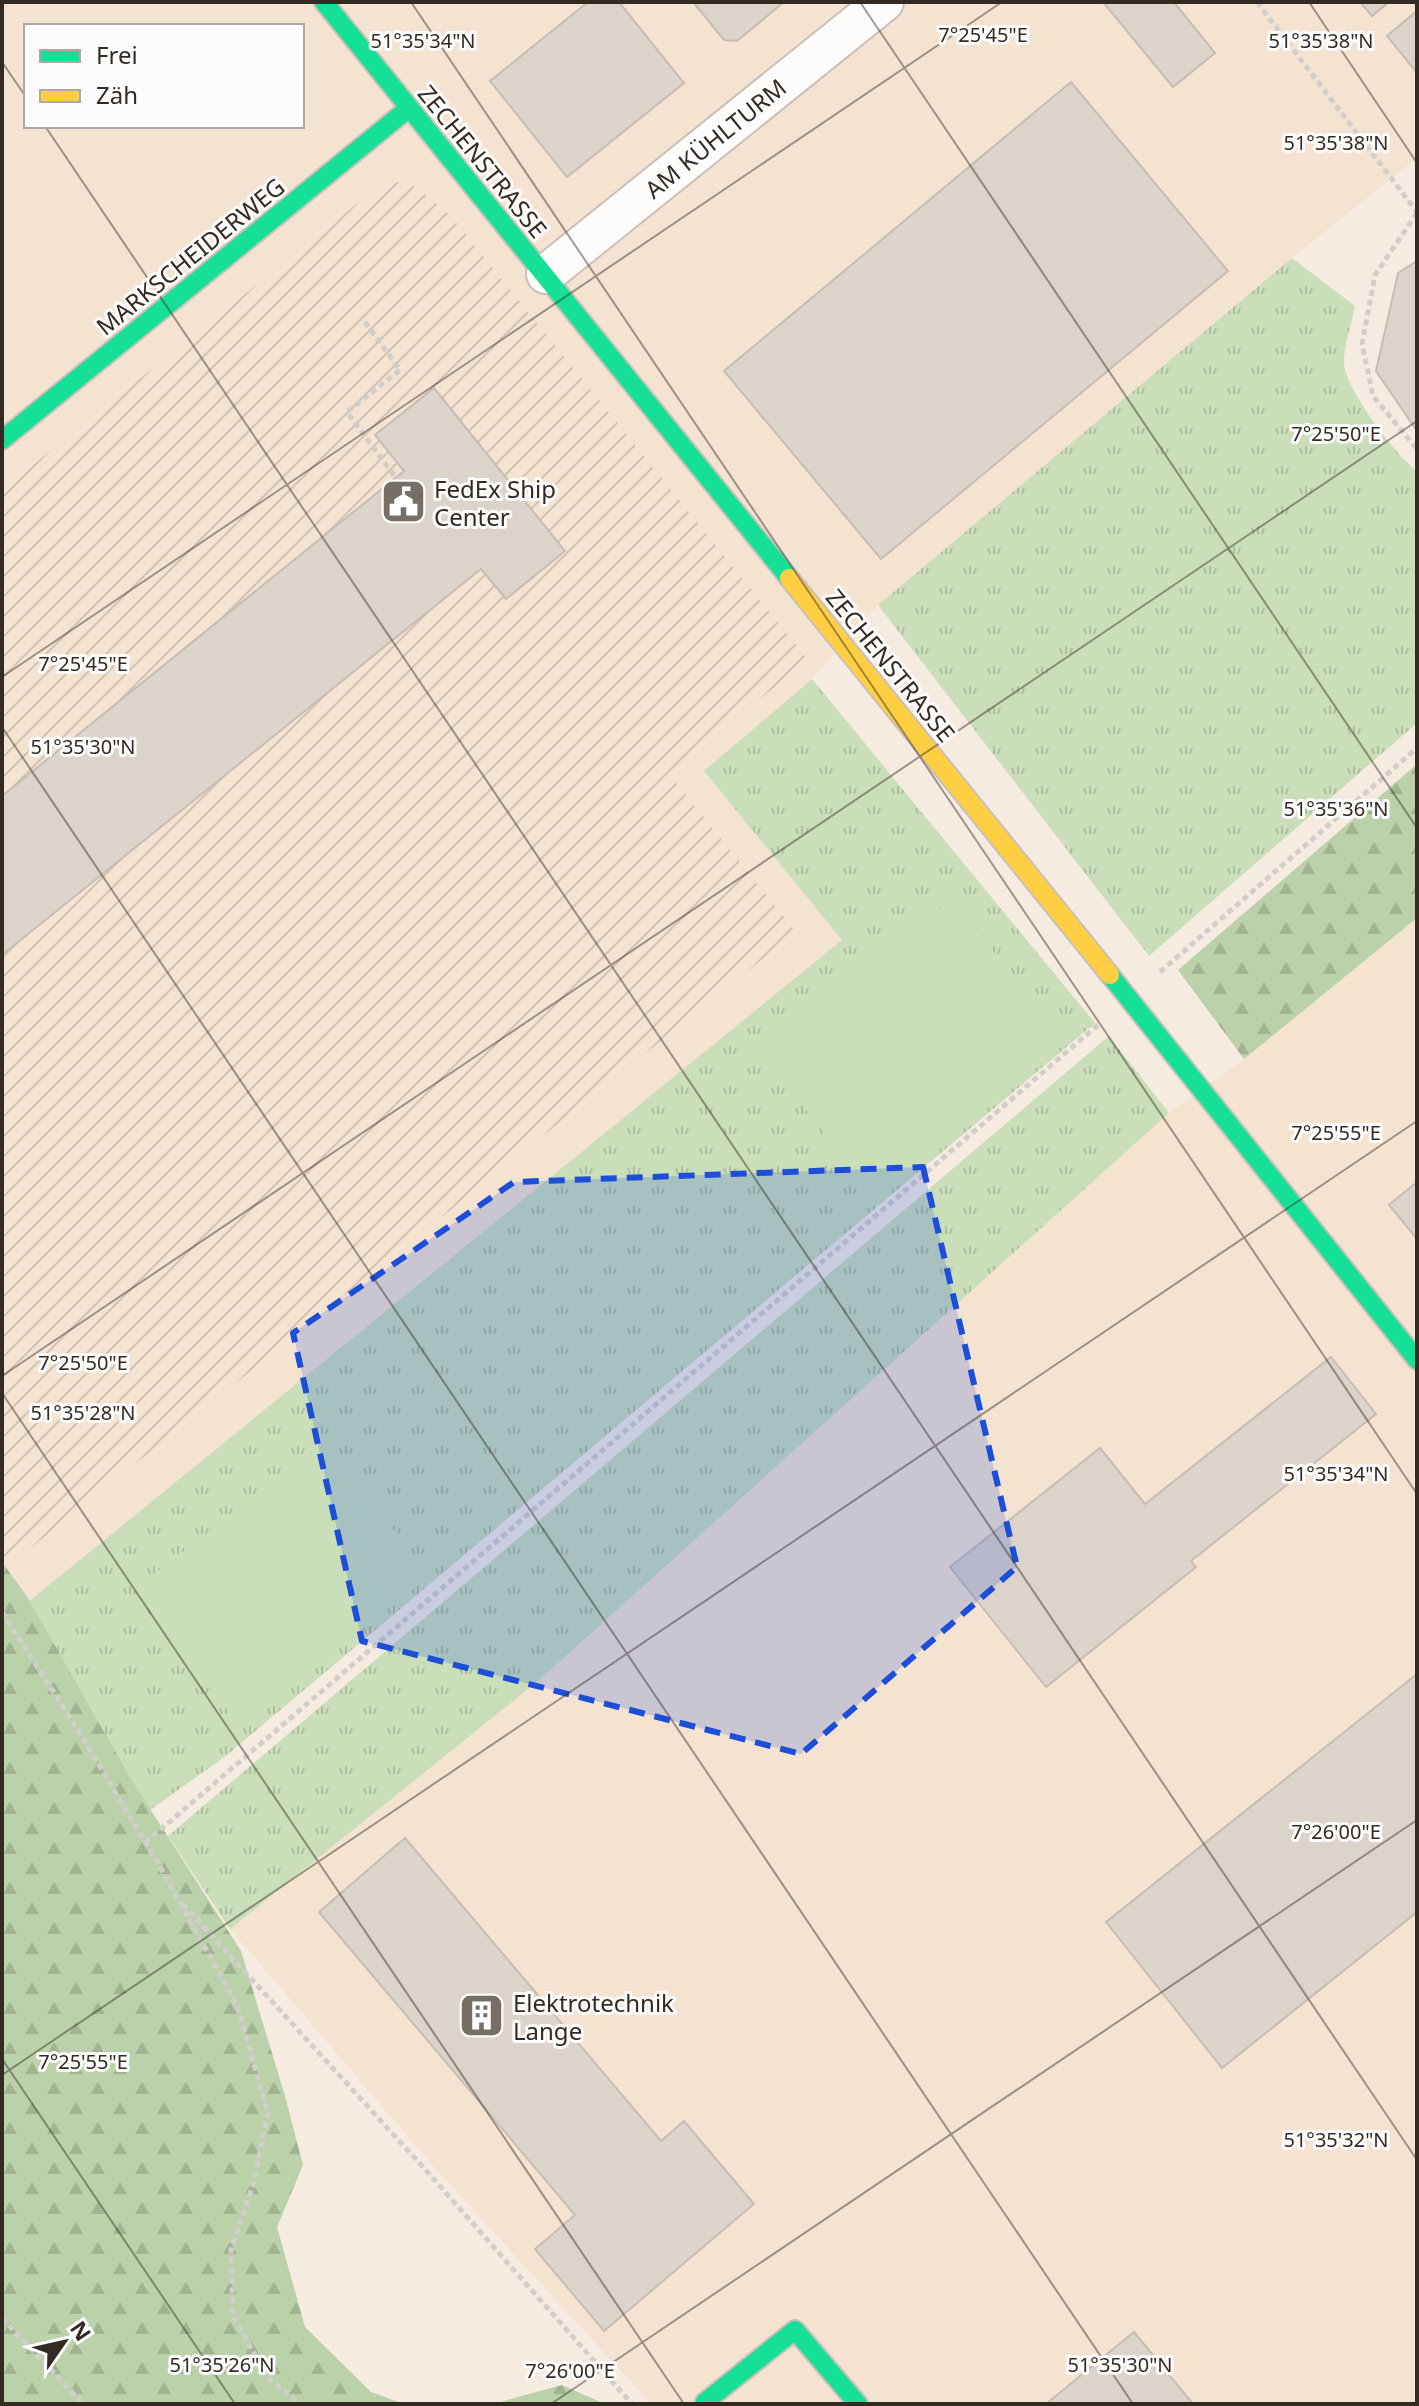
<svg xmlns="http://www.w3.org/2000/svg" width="1419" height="2406" font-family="'Noto Sans',sans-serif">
	<defs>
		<pattern id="industrial-furrows" width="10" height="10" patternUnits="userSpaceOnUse" patternTransform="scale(2)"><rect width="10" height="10" fill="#f5e3d2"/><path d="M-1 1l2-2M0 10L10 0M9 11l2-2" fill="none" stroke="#d2c3b4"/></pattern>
		<pattern id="grass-tufts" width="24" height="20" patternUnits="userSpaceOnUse" patternTransform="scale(2)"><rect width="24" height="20" fill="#c9deb9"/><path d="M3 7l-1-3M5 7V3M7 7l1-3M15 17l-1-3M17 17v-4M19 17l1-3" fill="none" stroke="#adbf9f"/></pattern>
		<pattern id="forest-firs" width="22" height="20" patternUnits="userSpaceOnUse" patternTransform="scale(2)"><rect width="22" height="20" fill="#bbd1aa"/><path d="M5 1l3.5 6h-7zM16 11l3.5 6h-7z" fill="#a1b492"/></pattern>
	</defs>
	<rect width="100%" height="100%" fill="#f6ebe1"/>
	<!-- built -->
	<g fill="#f5e3d2" fill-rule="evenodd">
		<path d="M 2,2 L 1417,2 L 1417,158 L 1292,258 L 878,605 L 812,679 L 704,771 L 842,940 L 22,1607 L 2,1580 ZM 26,26 L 302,26 L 302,126 L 26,126 Z"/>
		<path d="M 1417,918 L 1417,2404 L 651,2404 L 433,2166 L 230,1929 L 538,1681 L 1169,1113 L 1244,1059 Z"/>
	</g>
	<!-- industrial -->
	<path fill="url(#industrial-furrows)" d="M 390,182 L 406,183 L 416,187 L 450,215 L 808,660 L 668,773 L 796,932 L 2,1571 L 2,490 L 374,190 Z"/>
	<!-- grass -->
	<g fill="url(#grass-tufts)">
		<path d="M 1292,258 L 1355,306 C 1352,324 1344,344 1344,362 C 1343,386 1397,457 1417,471 L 1417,723 L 1149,956 L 878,605 Z"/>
		<path d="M 812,679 L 1095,1023 L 227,1755 L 146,1813 L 22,1607 L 842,940 L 704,771 Z"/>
		<path d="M 1109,1036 L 1169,1113 L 538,1681 L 230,1929 L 168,1836 Z"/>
	</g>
	<!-- forest -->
	<g fill="url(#forest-firs)">
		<path d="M 1417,764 L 1417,918 L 1244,1059 L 1178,970 Z"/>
		<path d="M 2,1562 L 26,1595 L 131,1779 L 241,1951 L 285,2096 L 303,2165 L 277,2227 L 305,2327 L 371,2392 L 404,2404 L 2,2404 Z"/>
		<path d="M 562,2385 L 605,2404 L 493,2404 Z"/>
	</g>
	<!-- pitch -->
	<g fill="#c9deb9">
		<path d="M 953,899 L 1058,1035 L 864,1185 L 759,1048 Z"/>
		<path d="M 326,1442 L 430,1576 L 238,1725 L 134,1589 Z"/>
	</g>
	<!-- building -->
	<g fill="#dcd3ca" stroke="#c6bdb4" stroke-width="2">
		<path d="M 588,2 L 619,2 L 684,83 L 567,177 L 490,81 Z"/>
		<path d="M 693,2 L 784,2 L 737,41 L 724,40 Z"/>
		<path d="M 1103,2 L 1174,2 L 1215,53 L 1173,87 Z"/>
		<path d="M 1360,2 L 1389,2 L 1372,16 Z"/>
		<path d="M 1417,11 L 1417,73 L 1387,36 Z"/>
		<path d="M 1071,82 L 1228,271 L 881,559 L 724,371 Z"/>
		<path d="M 1417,261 L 1417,431 L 1376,371 L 1398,273 Z"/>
		<path d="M 434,388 L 565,551 L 506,599 L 481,569 L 2,955 L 2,796 L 404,471 L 375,435 Z"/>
		<path d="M 1417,1182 L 1417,1239 L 1389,1205 Z"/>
		<path d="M 1331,1357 L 1376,1414 L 1191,1561 L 1196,1567 L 1046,1687 L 950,1567 L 1100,1448 L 1145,1504 Z"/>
		<path d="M 1417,1674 L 1417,1912 L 1222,2068 L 1106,1922 Z"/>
		<path d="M 405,1838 L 661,2141 L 684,2121 L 754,2204 L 604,2331 L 535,2249 L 575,2215 L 319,1912 Z"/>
		<path d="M 1134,2332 L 1193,2404 L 1046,2404 Z"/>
	</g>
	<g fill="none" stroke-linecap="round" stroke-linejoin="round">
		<defs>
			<path id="street" d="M 546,274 L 884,2"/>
			<g id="fast">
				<path d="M 324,2 L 789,578"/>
				<path d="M 2,440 L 409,108"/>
				<path d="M 1110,975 L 1417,1360"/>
				<path d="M 707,2404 L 705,2402 L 795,2330 L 858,2404"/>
			</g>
			<path id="slow" d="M 789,578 L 1110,975"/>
		</defs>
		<!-- street casing -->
		<use href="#street" stroke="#c9c0b8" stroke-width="42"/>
		<!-- fast casing -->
		<use href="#fast" stroke="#c9c0b8" stroke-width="22"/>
		<!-- slow casing -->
		<use href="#slow" stroke="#c9c0b8" stroke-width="22"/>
		<!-- path -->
		<g stroke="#d2cfcb" stroke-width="5" stroke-dasharray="6 4" stroke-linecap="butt">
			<path d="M 1257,2 L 1417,212"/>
			<path d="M 1417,213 L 1375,275 L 1362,344 L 1373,396 L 1417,449"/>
			<path d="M 365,322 L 400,370 L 347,412 L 396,478"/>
			<path d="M 1160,972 L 1417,748"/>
			<path d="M 2,1612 L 78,1730 L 159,1865 L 237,2005 L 268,2113 L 254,2182 L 231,2249 L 233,2316 L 267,2377 L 300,2404"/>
			<path d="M 145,1843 L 1098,1025"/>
			<path d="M 183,1904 L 423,2167 L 632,2404"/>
			<path d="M 2,2318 L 83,2404"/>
		</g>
		<!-- street -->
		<use href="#street" stroke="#fefcfa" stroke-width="38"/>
		<!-- fast -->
		<use href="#fast" stroke="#16e098" stroke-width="18"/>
		<!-- slow -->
		<use href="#slow" stroke="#ffcf43" stroke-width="18"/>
	</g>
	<!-- marked area -->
	<path fill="#1d4ed8" fill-opacity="0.2" stroke="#1d4ed8" stroke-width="6" stroke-dasharray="16 10" stroke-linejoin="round" d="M 923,1167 L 1017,1567 L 801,1754 L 362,1641 L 293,1333 L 514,1182 Z"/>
	<!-- ticks -->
	<path fill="none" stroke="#332a22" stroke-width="2" stroke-opacity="0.45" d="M 411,2 L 1417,1494M 860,2 L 1417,828M 1309,2 L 1417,163M 2,62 L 26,97M 45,126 L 1417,2160M 2,677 L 1002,2M 2,727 L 1133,2404M 2,1376 L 1417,421M 2,1393 L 684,2404M 2,2059 L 235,2404M 2,2075 L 1417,1121M 551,2404 L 1417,1820"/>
	<!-- icons -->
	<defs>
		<symbol id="civic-square" viewBox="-11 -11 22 22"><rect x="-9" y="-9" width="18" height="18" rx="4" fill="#776e65" stroke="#fcfcfc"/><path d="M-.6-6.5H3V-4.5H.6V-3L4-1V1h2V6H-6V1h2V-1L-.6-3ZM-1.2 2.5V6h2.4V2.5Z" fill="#fff"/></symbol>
		<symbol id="building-square" viewBox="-11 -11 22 22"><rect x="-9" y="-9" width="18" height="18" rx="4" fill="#776e65" stroke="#fcfcfc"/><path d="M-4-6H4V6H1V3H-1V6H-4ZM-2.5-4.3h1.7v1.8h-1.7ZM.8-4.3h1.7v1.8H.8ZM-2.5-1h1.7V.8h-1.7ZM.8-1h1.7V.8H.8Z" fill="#fff"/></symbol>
	</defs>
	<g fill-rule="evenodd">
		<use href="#civic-square" x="378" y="476" width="51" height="51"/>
		<use href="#building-square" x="456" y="1990" width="51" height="51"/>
	</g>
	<g text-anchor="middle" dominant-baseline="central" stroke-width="6" stroke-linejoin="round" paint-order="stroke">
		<!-- street labels -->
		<g font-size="24" fill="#332a22" stroke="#fcfcfc">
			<text transform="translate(715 138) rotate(-39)">AM KÜHLTURM</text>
			<text transform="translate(483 161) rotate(51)">ZECHENSTRASSE</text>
			<text transform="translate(190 256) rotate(-39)">MARKSCHEIDERWEG</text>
			<text transform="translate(891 665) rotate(51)">ZECHENSTRASSE</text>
		</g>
		<!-- poi labels -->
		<g font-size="24" fill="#332a22" stroke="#fcfcfc" text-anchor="start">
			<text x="434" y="488">FedEx Ship<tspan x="434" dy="28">Center</tspan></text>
			<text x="513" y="2002">Elektrotechnik<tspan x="513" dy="28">Lange</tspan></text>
		</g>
	</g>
	<g font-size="20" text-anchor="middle" fill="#332a22" stroke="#fcfcfc" stroke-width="6" stroke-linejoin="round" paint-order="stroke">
		<text x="983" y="42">7°25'45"E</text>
		<text x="1321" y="48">51°35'38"N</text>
		<text x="423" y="48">51°35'34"N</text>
		<text x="1336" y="150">51°35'38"N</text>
		<text x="1336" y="441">7°25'50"E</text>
		<text x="83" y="671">7°25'45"E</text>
		<text x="83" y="754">51°35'30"N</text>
		<text x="1336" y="816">51°35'36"N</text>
		<text x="1336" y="1140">7°25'55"E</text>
		<text x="83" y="1370">7°25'50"E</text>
		<text x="83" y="1420">51°35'28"N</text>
		<text x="1336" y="1481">51°35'34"N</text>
		<text x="1336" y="1839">7°26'00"E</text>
		<text x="83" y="2069">7°25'55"E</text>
		<text x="1336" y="2147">51°35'32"N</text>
		<text x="222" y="2372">51°35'26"N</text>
		<text x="1120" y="2372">51°35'30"N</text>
		<text x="570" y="2378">7°26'00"E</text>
	</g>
	<!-- border -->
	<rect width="1419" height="2406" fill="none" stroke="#332a22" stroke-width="8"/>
	<!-- legend -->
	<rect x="24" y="24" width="280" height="104" fill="#fcfcfc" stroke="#aca8a5" stroke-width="2"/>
	<rect x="40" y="50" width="40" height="12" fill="#16e098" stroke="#aca8a5" stroke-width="2"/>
	<text x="96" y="64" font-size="24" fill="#332a22">Frei</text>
	<rect x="40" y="90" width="40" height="12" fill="#ffcf43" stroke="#aca8a5" stroke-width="2"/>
	<text x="96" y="104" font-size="24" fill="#332a22">Zäh</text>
	<!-- north arrow -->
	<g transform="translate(64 2342) rotate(56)" stroke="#fcfcfc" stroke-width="6" paint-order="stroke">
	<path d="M0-6L14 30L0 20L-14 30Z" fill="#332a22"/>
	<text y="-12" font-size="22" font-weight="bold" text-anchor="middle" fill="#332a22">N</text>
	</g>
</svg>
